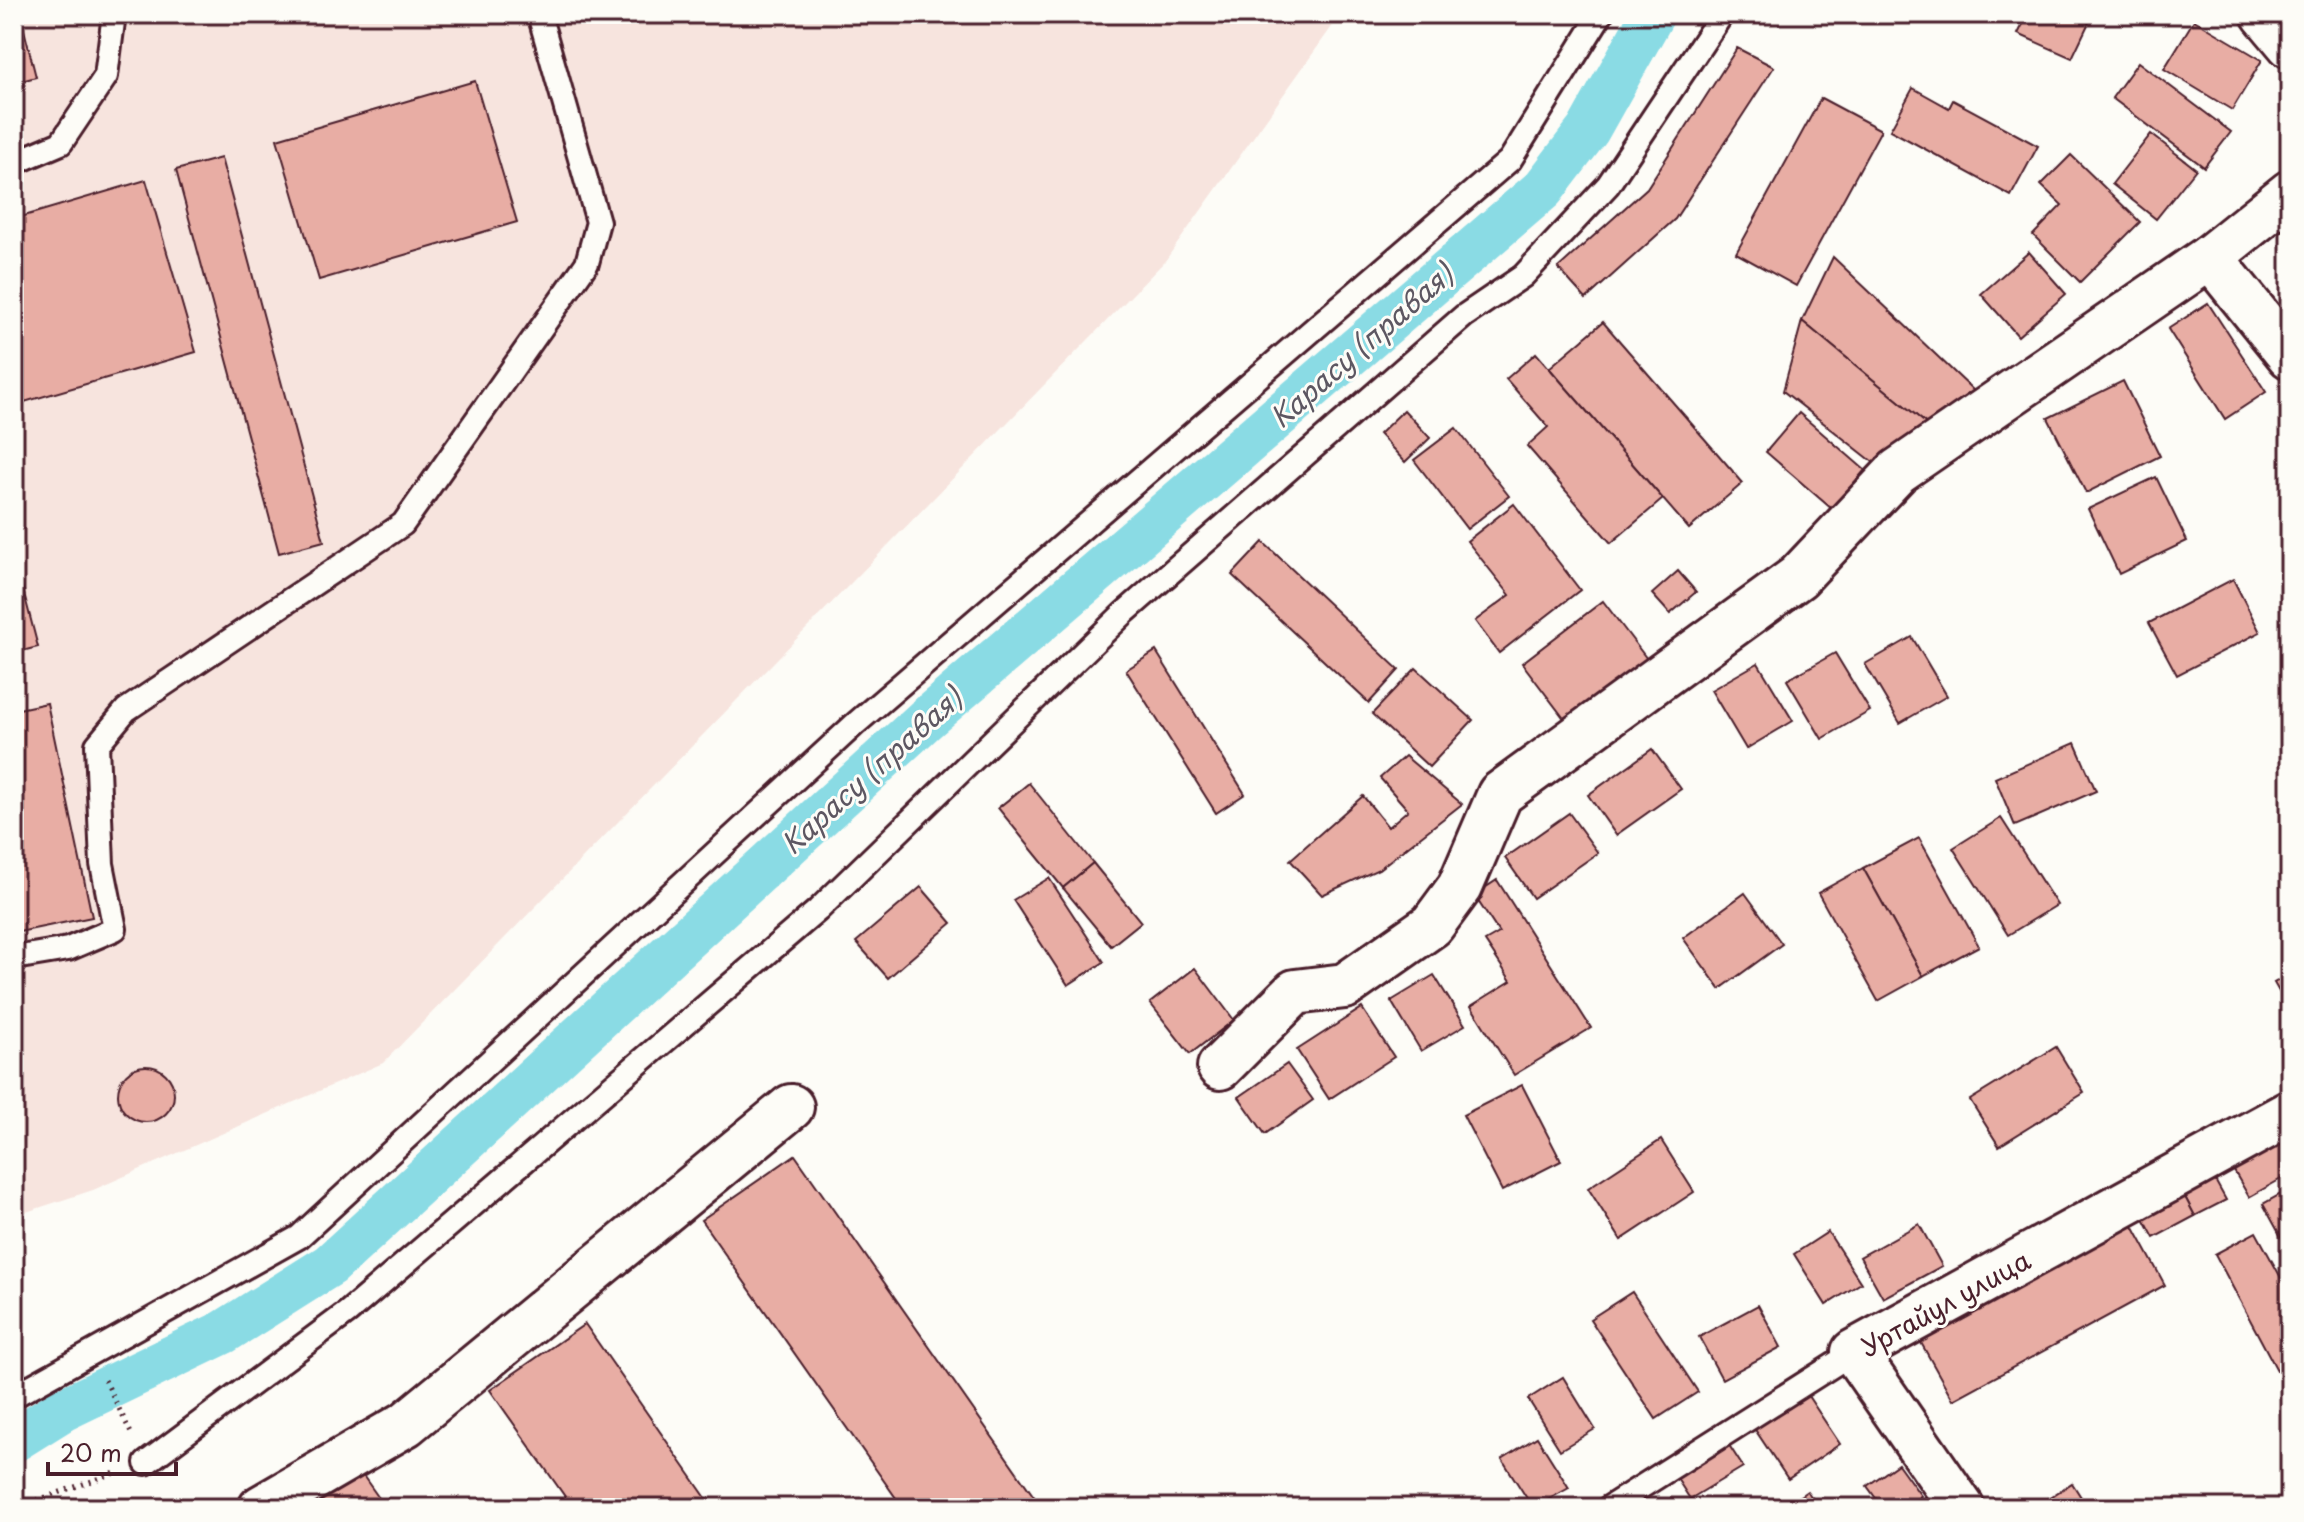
<svg xmlns="http://www.w3.org/2000/svg" width="2304" height="1522" font-family="'Playpen Sans',sans-serif">
	<rect width="100%" height="100%" fill="#fdfcf7"/>
	<filter id="ink" filterUnits="userSpaceOnUse"><feTurbulence type="fractalNoise" baseFrequency=".0125" numOctaves="2"/><feDisplacementMap in="SourceGraphic" scale="16" xChannelSelector="R" yChannelSelector="G"/><feConvolveMatrix kernelMatrix="1 2 1 2 8 2 1 2 1" color-interpolation-filters="sRGB"/></filter>
	<g filter="url(#ink)">
		<!-- built -->
		<path fill="#f7e4de" d="M 14,14 L 1341,14 L 1165,261 L 383,1063 L 93,1190 L 14,1216 Z"/>
		<g fill="none" stroke-linecap="round" stroke-linejoin="round">
			<!-- canal -->
			<path stroke="#8adbe4" stroke-width="44" d="M 14,1440 L 62,1410 L 224,1332 L 330,1265 L 926,719 L 1543,189 L 1588,130 L 1653,14"/>
		</g>
		<!-- building -->
		<g fill="#e8ada4" stroke="#4a1f2b" stroke-width="2">
			<path d="M 14,14 L 20,14 L 36,77 L 14,83 Z"/>
			<path d="M 2028,14 L 2093,14 L 2072,58 L 2018,34 Z"/>
			<path d="M 2194,20 L 2262,60 L 2232,110 L 2164,69 Z"/>
			<path d="M 1737,48 L 1774,67 L 1675,219 L 1586,299 L 1558,268 L 1647,188 Z"/>
			<path d="M 2138,62 L 2231,132 L 2204,167 L 2112,98 Z"/>
			<path d="M 475,81 L 517,222 L 319,280 L 277,139 Z"/>
			<path d="M 1913,88 L 1949,108 L 1953,100 L 2038,146 L 2011,196 L 1890,130 Z"/>
			<path d="M 1821,98 L 1881,130 L 1796,286 L 1736,253 Z"/>
			<path d="M 2151,134 L 2196,169 L 2156,219 L 2112,184 Z"/>
			<path d="M 2071,155 L 2140,222 L 2080,282 L 2033,235 L 2062,205 L 2041,185 Z"/>
			<path d="M 221,158 L 324,541 L 279,553 L 176,170 Z"/>
			<path d="M 146,180 L 196,352 L 14,405 L 14,219 Z"/>
			<path d="M 2029,252 L 2066,294 L 2018,336 L 1981,294 Z"/>
			<path d="M 1833,257 L 1974,391 L 1929,426 L 1802,321 Z"/>
			<path d="M 2208,303 L 2266,392 L 2225,419 L 2168,329 Z"/>
			<path d="M 1802,321 L 1929,426 L 1882,469 L 1783,391 Z"/>
			<path d="M 1603,322 L 1743,483 L 1689,529 L 1549,368 Z"/>
			<path d="M 1536,353 L 1663,499 L 1611,543 L 1527,446 L 1548,427 L 1506,379 Z"/>
			<path d="M 2123,381 L 2160,456 L 2086,493 L 2048,418 Z"/>
			<path d="M 1404,410 L 1430,438 L 1405,462 L 1379,434 Z"/>
			<path d="M 1799,413 L 1865,470 L 1832,509 L 1766,452 Z"/>
			<path d="M 1456,428 L 1509,496 L 1467,529 L 1414,460 Z"/>
			<path d="M 2156,477 L 2187,541 L 2119,574 L 2088,509 Z"/>
			<path d="M 1514,504 L 1580,590 L 1499,653 L 1475,621 L 1510,595 L 1467,541 Z"/>
			<path d="M 1263,542 L 1399,670 L 1369,703 L 1232,575 Z"/>
			<path d="M 14,555 L 38,647 L 14,653 Z"/>
			<path d="M 1678,571 L 1696,592 L 1670,614 L 1652,594 Z"/>
			<path d="M 2233,579 L 2260,632 L 2177,675 L 2149,623 Z"/>
			<path d="M 1603,601 L 1650,663 L 1569,725 L 1522,663 Z"/>
			<path d="M 1912,637 L 1947,696 L 1900,723 L 1865,664 Z"/>
			<path d="M 1156,651 L 1245,794 L 1216,813 L 1126,670 Z"/>
			<path d="M 1835,653 L 1870,711 L 1822,739 L 1787,680 Z"/>
			<path d="M 1758,663 L 1793,721 L 1746,749 L 1711,690 Z"/>
			<path d="M 1416,668 L 1473,720 L 1429,767 L 1372,714 Z"/>
			<path d="M 47,703 L 92,917 L 14,933 L 14,710 Z"/>
			<path d="M 2075,743 L 2096,791 L 2015,826 L 1995,778 Z"/>
			<path d="M 1652,749 L 1681,789 L 1616,835 L 1588,795 Z"/>
			<path d="M 1405,756 L 1462,804 L 1379,869 L 1322,895 L 1290,860 L 1363,796 L 1388,827 L 1408,810 L 1380,778 Z"/>
			<path d="M 1029,783 L 1093,863 L 1063,888 L 998,808 Z"/>
			<path d="M 1569,813 L 1598,853 L 1533,898 L 1505,858 Z"/>
			<path d="M 2001,818 L 2057,905 L 2008,935 L 1953,848 Z"/>
			<path d="M 1919,838 L 1979,946 L 1923,976 L 1863,868 Z"/>
			<path d="M 1093,863 L 1141,922 L 1111,946 L 1063,888 Z"/>
			<path d="M 1863,868 L 1923,976 L 1878,1001 L 1818,893 Z"/>
			<path d="M 1049,878 L 1104,962 L 1068,985 L 1013,900 Z"/>
			<path d="M 1497,880 L 1591,1028 L 1514,1075 L 1471,1006 L 1511,981 L 1485,941 L 1499,933 L 1474,895 Z"/>
			<path d="M 921,887 L 952,923 L 888,978 L 856,942 Z"/>
			<path d="M 1745,893 L 1782,944 L 1720,989 L 1683,938 Z"/>
			<path d="M 1195,968 L 1234,1020 L 1190,1054 L 1150,1003 Z"/>
			<path d="M 2290,974 L 2290,1011 L 2274,983 Z"/>
			<path d="M 1434,975 L 1465,1025 L 1421,1051 L 1391,1001 Z"/>
			<path d="M 1362,1008 L 1394,1057 L 1329,1099 L 1297,1050 Z"/>
			<path d="M 2056,1047 L 2084,1093 L 1999,1146 L 1970,1100 Z"/>
			<path d="M 1287,1064 L 1313,1100 L 1265,1134 L 1239,1097 Z"/>
			<circle cx="146" cy="1094" r="28"/>
			<path d="M 1522,1085 L 1561,1161 L 1502,1191 L 1463,1115 Z"/>
			<path d="M 2290,1120 L 2290,1174 L 2249,1197 L 2226,1157 Z"/>
			<path d="M 1661,1140 L 1694,1192 L 1621,1240 L 1588,1188 Z"/>
			<path d="M 795,1155 L 1042,1508 L 903,1508 L 701,1220 Z"/>
			<path d="M 2206,1164 L 2226,1200 L 2195,1216 L 2176,1180 Z"/>
			<path d="M 2176,1180 L 2195,1216 L 2154,1238 L 2135,1202 Z"/>
			<path d="M 2290,1189 L 2290,1253 L 2263,1204 Z"/>
			<path d="M 2128,1217 L 2165,1285 L 1953,1400 L 1915,1332 Z"/>
			<path d="M 1919,1224 L 1942,1266 L 1883,1298 L 1860,1257 Z"/>
			<path d="M 1828,1232 L 1861,1283 L 1826,1305 L 1794,1254 Z"/>
			<path d="M 2256,1232 L 2290,1294 L 2290,1369 L 2279,1374 L 2215,1254 Z"/>
			<path d="M 1632,1292 L 1698,1392 L 1656,1419 L 1590,1319 Z"/>
			<path d="M 1758,1305 L 1781,1347 L 1722,1379 L 1699,1337 Z"/>
			<path d="M 585,1324 L 713,1508 L 573,1508 L 490,1390 Z"/>
			<path d="M 1563,1377 L 1595,1429 L 1560,1450 L 1528,1399 Z"/>
			<path d="M 1804,1390 L 1840,1444 L 1788,1479 L 1752,1425 Z"/>
			<path d="M 1537,1437 L 1569,1488 L 1533,1508 L 1502,1459 Z"/>
			<path d="M 1727,1442 L 1743,1467 L 1690,1499 L 1674,1474 Z"/>
			<path d="M 1898,1464 L 1921,1496 L 1904,1508 L 1883,1508 L 1867,1486 Z"/>
			<path d="M 359,1470 L 386,1508 L 304,1508 Z"/>
			<path d="M 2072,1483 L 2088,1508 L 2034,1508 Z"/>
			<path d="M 1807,1491 L 1820,1508 L 1783,1508 Z"/>
		</g>
		<g fill="none" stroke-linecap="round" stroke-linejoin="round">
			<defs>
				<g id="service">
					<path d="M 14,163 L 61,143 L 106,76 L 114,14"/>
					<path d="M 14,958 L 68,949 L 115,929 L 102,864 L 97,745 L 126,710 L 403,524 L 587,263 L 598,222 L 539,14"/>
					<path d="M 14,1396 L 299,1237 L 854,725 L 1510,160 L 1601,14"/>
					<path d="M 146,1463 L 348,1312 L 818,910 L 1124,613 L 1464,316 L 1523,276 L 1608,185 L 1722,14"/>
					<path d="M 1608,1508 L 1854,1352"/>
				</g>
				<g id="minor">
					<path d="M 1220,1067 L 1295,992 L 1345,986 L 1432,925 L 1460,887 L 1500,794 L 1798,577 L 1898,471 L 2210,257"/>
					<path d="M 261,1508 L 406,1424 L 791,1107"/>
					<path d="M 1962,1508 L 1854,1352 L 2290,1113"/>
				</g>
				<g id="tertiary">
					<path d="M 2264,14 L 2290,45"/>
					<path d="M 2290,193 L 2210,257 L 2290,356"/>
				</g>
			</defs>
			<!-- service casing -->
			<use href="#service" stroke="#4a1f2b" stroke-width="28"/>
			<!-- minor casing -->
			<use href="#minor" stroke="#4a1f2b" stroke-width="50"/>
			<!-- tertiary casing -->
			<use href="#tertiary" stroke="#4a1f2b" stroke-width="50"/>
			<!-- path -->
			<g stroke="#4a1f2b" stroke-width="5" stroke-dasharray="2 6" stroke-linecap="butt">
				<path d="M 105,1380 L 131,1433"/>
				<path d="M 14,1508 L 115,1473"/>
			</g>
			<!-- service -->
			<use href="#service" stroke="#fdfcf7" stroke-width="22"/>
			<!-- minor -->
			<use href="#minor" stroke="#fdfcf7" stroke-width="44"/>
			<!-- tertiary -->
			<use href="#tertiary" stroke="#fdfcf7" stroke-width="44"/>
		</g>
	</g>
	<g text-anchor="middle" dominant-baseline="central" stroke-width="6" stroke-linejoin="round" paint-order="stroke">
		<!-- street labels -->
		<g font-size="26" fill="#4a1f2b" stroke="#fdfcf7">
			<text transform="translate(1945 1303) rotate(-29)">Уртайул улица</text>
		</g>
		<!-- water labels -->
		<g font-size="28" font-style="italic" fill="#5d5762" stroke="#fdfcf7">
			<text transform="translate(1361 345) rotate(-41)">Карасу (правая)</text>
			<text transform="translate(871 770) rotate(-42)">Карасу (правая)</text>
		</g>
	</g>
	<!-- margin -->
	<rect width="2304" height="1522" fill="none" stroke="#fdfcf7" stroke-width="48"/>
	<rect x="24" y="24" width="2256" height="1474" fill="none" stroke="#4a1f2b" stroke-width="3" filter="url(#ink)"/>
	<!-- scale -->
	<path d="M48 1462v12h128v-12" fill="none" stroke="#4a1f2b" stroke-width="4"/>
	<text x="60" y="1462" font-size="24" fill="#4a1f2b" stroke="#fdfcf7" stroke-width="6" paint-order="stroke">20 m</text>
</svg>
